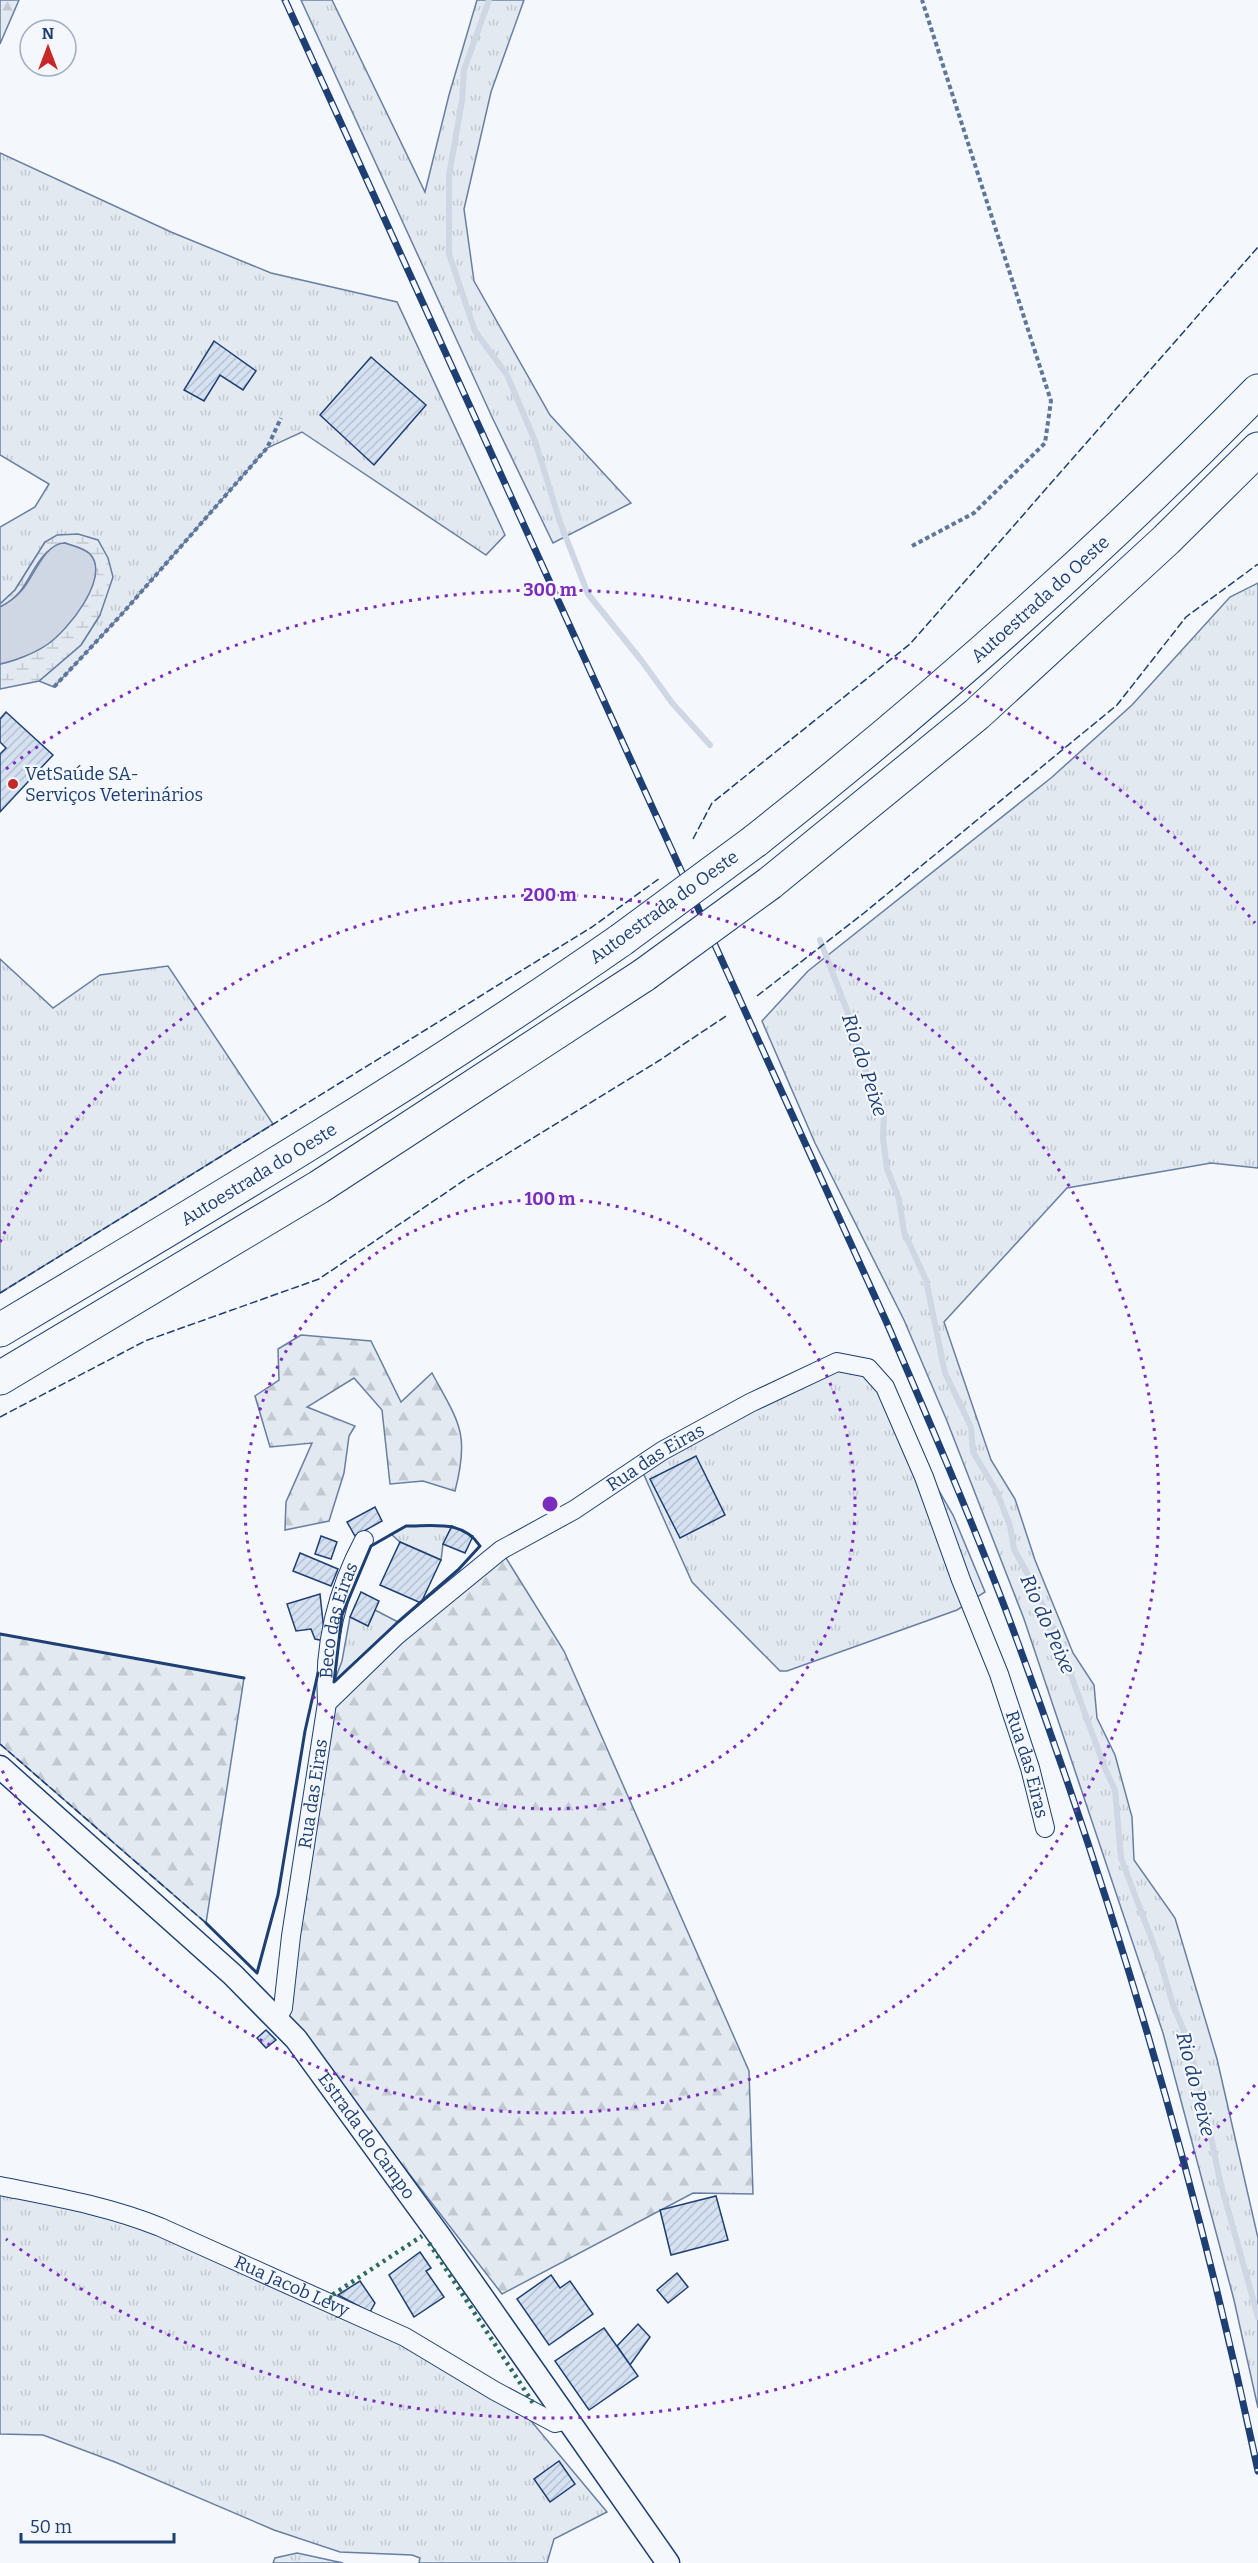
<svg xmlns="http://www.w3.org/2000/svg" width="1258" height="2563" font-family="Bitter,serif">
	<defs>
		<pattern id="grass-tufts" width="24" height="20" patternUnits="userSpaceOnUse" patternTransform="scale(1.5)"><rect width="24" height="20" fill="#e3e9f0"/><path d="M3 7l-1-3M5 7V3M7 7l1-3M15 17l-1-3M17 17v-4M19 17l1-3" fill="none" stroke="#c2c9d1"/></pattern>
		<pattern id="forest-firs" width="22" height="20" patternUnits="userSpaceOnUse" patternTransform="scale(1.5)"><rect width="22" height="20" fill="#e3e9f0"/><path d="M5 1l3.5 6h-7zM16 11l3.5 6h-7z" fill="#c2c9d1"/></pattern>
		<pattern id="wetland-marsh" width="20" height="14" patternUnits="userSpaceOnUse" patternTransform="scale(1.5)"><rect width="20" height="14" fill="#e3e9f0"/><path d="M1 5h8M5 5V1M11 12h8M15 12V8" fill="none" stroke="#c2c9d1"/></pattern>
		<pattern id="building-hatch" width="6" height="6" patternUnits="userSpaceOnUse" patternTransform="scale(1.5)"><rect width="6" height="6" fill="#d5e0f0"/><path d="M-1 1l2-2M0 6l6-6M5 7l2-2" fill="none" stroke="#b6c1d1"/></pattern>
	</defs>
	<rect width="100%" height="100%" fill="#f4f7fb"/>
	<!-- grass -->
	<g fill="url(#grass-tufts)" stroke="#687fa3" stroke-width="1.5">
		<path d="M 301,0 L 332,0 L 425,192 L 449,95 L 477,0 L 524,0 L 491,92 L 464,209 L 474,281 L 550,415 L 631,503 L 553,543 L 492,417 Z"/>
		<path d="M 0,153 L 171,232 L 271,273 L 397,302 L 505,535 L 486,555 L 302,432 L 267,448 L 121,615 L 54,687 L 39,681 L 81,645 L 100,615 L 98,540 L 45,542 L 15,590 L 0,604 L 0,527 L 35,507 L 49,484 L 0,455 Z"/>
		<path d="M 1258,583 L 1258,1168 L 1211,1163 L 1067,1188 L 944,1322 L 991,1460 L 1015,1499 L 1035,1560 L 1073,1653 L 1094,1685 L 1097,1718 L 1115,1755 L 1132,1817 L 1134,1860 L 1175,1918 L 1217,2059 L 1258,2238 L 1258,2408 L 1234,2300 L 1163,2033 L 1024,1619 L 947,1421 L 904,1320 L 815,1143 L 762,1021 L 808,971 L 1051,778 L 1132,705 L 1230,597 Z"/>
		<path d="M 0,959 L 53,1008 L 100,975 L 168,966 L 273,1124 L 0,1293 Z"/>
		<path d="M 868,1368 L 953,1515 L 985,1592 L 957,1610 L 787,1671 L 780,1671 L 692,1582 L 640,1466 L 814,1374 Z"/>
		<path d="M 406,1526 L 452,1526 L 443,1544 L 441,1560 L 400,1542 L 391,1534 Z"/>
		<path d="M 375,1610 L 398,1622 L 334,1682 L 342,1661 L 350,1617 L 368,1626 Z"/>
		<path d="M 0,2186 L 78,2201 L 322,2301 L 517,2404 L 607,2512 L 554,2539 L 547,2563 L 419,2563 L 420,2558 L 412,2555 L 340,2552 L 274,2530 L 115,2462 L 43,2435 L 0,2434 Z"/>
		<path d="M 297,2553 L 343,2563 L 273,2563 L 275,2558 Z"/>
	</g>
	<!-- forest -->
	<g fill="url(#forest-firs)" stroke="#687fa3" stroke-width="1.5">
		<path d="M 0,0 L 19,0 L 0,44 Z"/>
		<path d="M 301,1335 L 371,1341 L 401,1402 L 432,1373 C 459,1423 470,1433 455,1491 L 423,1481 L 390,1484 L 382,1410 L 354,1378 L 307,1407 L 355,1426 L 349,1436 L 344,1473 L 329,1521 L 285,1530 L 286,1502 L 312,1443 L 270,1447 L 255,1396 L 279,1380 L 278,1349 Z"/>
		<path d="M 501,1550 L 564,1651 L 749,2071 L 753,2194 L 693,2193 L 502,2294 L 289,2018 L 291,1936 L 327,1703 Z"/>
		<path d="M 0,1634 L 244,1678 L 206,1923 L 0,1744 Z"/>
	</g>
	<!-- wetland -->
	<path fill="url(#wetland-marsh)" stroke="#687fa3" stroke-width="1.5" d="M 78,534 L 98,540 L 108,558 L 113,577 L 100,615 L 81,645 L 39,681 L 0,689 L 0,664 C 11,661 39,652 47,644 C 65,629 111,578 90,554 C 84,548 73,546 65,543 C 60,546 52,548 47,552 C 28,570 28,594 0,607 L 0,604 L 15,590 L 45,542 L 57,535 Z"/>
	<!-- water -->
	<path fill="#cfd7e4" stroke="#687fa3" stroke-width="1.5" d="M 65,543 C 73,546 84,548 90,554 C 111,578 67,631 48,644 C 35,653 15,661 0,664 L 0,607 C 8,603 16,597 22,590 C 34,577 44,543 65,543 Z"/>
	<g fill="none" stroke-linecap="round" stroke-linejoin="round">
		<!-- stream -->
		<g stroke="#cfd7e4" stroke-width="6">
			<path d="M 489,0 L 464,70 L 462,101 L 449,175 L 449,254 L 475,331 L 507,375 L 535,441 L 560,522 L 588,594 L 641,660 L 673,704 L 710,745"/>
			<path d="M 820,940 L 862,1050 L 868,1083 L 884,1112 L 883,1138 L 887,1169 L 899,1199 L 904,1232 L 926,1280 L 945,1373 L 971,1427 L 973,1452 L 997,1492 L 1010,1526 L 1014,1549 L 1035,1588 L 1063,1653 L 1104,1766 L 1115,1790 L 1121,1858 L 1161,1964 L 1173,2005 L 1187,2038 L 1204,2102 L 1220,2181 L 1258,2317"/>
		</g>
	</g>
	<!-- building -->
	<g fill="url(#building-hatch)" stroke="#1d3f73" stroke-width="1.5">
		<path d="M 214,341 L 256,371 L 243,390 L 220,375 L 204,401 L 184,390 Z"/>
		<path d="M 371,357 L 426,405 L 374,465 L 320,415 Z"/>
		<path d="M 6,712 L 53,755 L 0,812 L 0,754 L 6,748 L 0,742 L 0,719 Z"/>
		<path d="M 696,1456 L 725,1515 L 680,1538 L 650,1479 Z"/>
		<path d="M 375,1507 L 382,1521 L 355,1536 L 347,1522 Z"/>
		<path d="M 452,1526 L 473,1536 L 465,1553 L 443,1544 Z"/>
		<path d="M 321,1536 L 337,1542 L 331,1559 L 315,1554 Z"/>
		<path d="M 400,1542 L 441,1560 L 421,1603 L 380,1585 Z"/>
		<path d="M 300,1553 L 338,1569 L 331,1586 L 293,1571 Z"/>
		<path d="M 361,1592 L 379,1601 L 368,1626 L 350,1617 Z"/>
		<path d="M 320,1594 L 325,1641 L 315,1639 L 311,1629 L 296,1631 L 287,1604 Z"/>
		<path d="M 266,2030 L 276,2040 L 266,2048 L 257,2038 Z"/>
		<path d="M 716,2196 L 728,2240 L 671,2255 L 660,2210 Z"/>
		<path d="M 420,2252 L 431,2268 L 426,2271 L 444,2297 L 414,2317 L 389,2275 Z"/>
		<path d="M 677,2273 L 688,2287 L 668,2303 L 657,2290 Z"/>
		<path d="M 551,2275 L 560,2288 L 570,2281 L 593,2314 L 549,2345 L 517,2299 Z"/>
		<path d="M 360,2281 L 375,2303 L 370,2312 L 338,2295 Z"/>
		<path d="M 638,2324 L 650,2337 L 630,2365 L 617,2346 Z"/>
		<path d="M 604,2328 L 638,2376 L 589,2410 L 555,2361 Z"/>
		<path d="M 559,2461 L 575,2484 L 550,2502 L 534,2479 Z"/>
	</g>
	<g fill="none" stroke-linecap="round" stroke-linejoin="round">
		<defs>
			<g id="minor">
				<path id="s1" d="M 327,1703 C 323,1647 337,1590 364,1540"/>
				<path id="s2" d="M 277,2018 L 283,2008 L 291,1936 L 327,1703 L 396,1636 L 501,1550 L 574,1510 L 662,1451 L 750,1403 L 837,1362 L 868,1368 L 885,1387 L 924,1477 L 961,1580 L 999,1674 L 1030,1768 L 1045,1828"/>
				<path id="s3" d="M 0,2186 C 55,2197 108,2206 160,2227 L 405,2337 L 495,2391 L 555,2423 L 569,2420"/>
			</g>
			<g id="tertiary">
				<path id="s4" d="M 0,1767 L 233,1975 L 296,2039 L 438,2234 L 668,2563"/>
			</g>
			<g id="motorway">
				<path id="s5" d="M 755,841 C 932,701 1100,552 1258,391"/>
				<path d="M 770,883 L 977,714 L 1166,540 L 1258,449"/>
				<path id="s6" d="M 0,1330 C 210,1205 420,1080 621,940"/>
				<path d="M 0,1378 L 319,1187 L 644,975"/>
			</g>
		</defs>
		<!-- minor casing -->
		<use href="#minor" stroke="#1d3f73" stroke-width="20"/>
		<!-- tertiary casing -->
		<use href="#tertiary" stroke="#1d3f73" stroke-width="25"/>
		<!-- motorway casing -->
		<use href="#motorway" stroke="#1d3f73" stroke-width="35"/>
		<!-- path -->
		<g stroke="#5e769c" stroke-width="4" stroke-dasharray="4.5 3" stroke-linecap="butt">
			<path d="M 912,546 L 974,513 L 1045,443 L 1051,401 L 922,0"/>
			<path d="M 54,687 L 121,615 L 267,448 L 281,418"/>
		</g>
		<!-- minor -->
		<use href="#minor" stroke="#f4f7fb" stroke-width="18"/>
		<!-- tertiary -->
		<use href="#tertiary" stroke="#f4f7fb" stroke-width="22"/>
		<!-- motorway -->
		<use href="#motorway" stroke="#f4f7fb" stroke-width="33"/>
		<defs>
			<path id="rail" d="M 285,0 L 886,1321 C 927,1416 968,1511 1005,1608 C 1110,1888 1196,2177 1258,2471"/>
		</defs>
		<!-- rail casing -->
		<use href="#rail" stroke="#1d3f73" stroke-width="7"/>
		<!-- rail -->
		<use href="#rail" stroke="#f4f7fb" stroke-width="4.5" stroke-dasharray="14" stroke-linecap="butt"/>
		<defs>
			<g id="motorway-bridge">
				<path d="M 621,940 L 755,841"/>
				<path d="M 644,975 L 770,883"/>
			</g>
		</defs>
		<!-- motorway-bridge casing -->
		<use href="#motorway-bridge" stroke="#1d3f73" stroke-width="35" stroke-linecap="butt"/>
		<!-- motorway-bridge -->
		<use href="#motorway-bridge" stroke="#f4f7fb" stroke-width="33"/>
		<!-- hedge -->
		<g stroke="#2c6c60" stroke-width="4.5" stroke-dasharray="3 4.5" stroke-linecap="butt">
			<path d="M 429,2243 L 535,2406"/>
			<path d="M 332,2298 L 329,2297 L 422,2236"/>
		</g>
		<!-- fence -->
		<g stroke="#1d3f73" stroke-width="1.5" stroke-dasharray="8 3" stroke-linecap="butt">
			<path d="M 693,839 L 712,803 L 910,644 L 1258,247"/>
			<path d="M 757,996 L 864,913 L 1117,705 L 1186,617 L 1258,564"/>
			<path d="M 0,1293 L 592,927 L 660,878"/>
			<path d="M 0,1417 L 145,1341 L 319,1279 L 466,1179 L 660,1060 L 726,1016"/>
			<path d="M 0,1744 L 206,1923"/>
		</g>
		<!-- wall -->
		<g stroke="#1d3f73" stroke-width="3">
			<path d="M 406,1526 C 435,1526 463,1520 480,1546 L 458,1570 L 398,1622 L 334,1682 L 342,1615 L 371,1546 Z"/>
			<path d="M 0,1634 L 244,1678"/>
			<path d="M 206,1923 L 257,1973 L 278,1895 L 305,1731 L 318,1673"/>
		</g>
	</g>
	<!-- distance rings -->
	<g fill="none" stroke="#7b2cbf" stroke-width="3" stroke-dasharray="3 6">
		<circle cx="550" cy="1504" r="305"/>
		<path d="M0 1242A609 609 0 1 1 0 1766"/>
		<path d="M1255 2085A914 914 0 0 1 6 2239M6 769A914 914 0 0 1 1255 923"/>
	</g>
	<!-- markers -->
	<circle fill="#c62828" stroke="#f4f7fb" stroke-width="2" cx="13" cy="784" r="6"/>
	<g text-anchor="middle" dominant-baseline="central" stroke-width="4.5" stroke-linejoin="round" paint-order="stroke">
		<!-- street labels -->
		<g font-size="18" fill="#1d3f73" stroke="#f4f7fb">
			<text stroke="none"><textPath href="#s5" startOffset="374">Autoestrada do Oeste</textPath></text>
			<text transform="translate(664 907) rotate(-36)">Autoestrada do Oeste</text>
			<text stroke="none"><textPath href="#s6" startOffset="302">Autoestrada do Oeste</textPath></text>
			<text stroke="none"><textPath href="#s2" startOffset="732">Rua das Eiras</textPath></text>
			<text stroke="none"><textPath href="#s1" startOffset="84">Beco das Eiras</textPath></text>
			<text stroke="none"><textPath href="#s2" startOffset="1398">Rua das Eiras</textPath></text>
			<text stroke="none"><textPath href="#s2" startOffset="228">Rua das Eiras</textPath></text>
			<text stroke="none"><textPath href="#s4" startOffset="522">Estrada do Campo</textPath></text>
			<text stroke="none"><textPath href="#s3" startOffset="310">Rua Jacob Levy</textPath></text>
		</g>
		<!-- poi labels -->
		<g font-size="18" fill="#1d3f73" stroke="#f4f7fb" text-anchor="start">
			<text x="25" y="774">VetSaúde SA-<tspan x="25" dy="21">Serviços Veterinários</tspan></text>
		</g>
		<!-- water labels -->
		<g font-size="20" font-style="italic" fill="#1d3f73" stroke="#f4f7fb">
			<text transform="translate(865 1065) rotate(72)">Rio do Peixe</text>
			<text transform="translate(1048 1624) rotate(66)">Rio do Peixe</text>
			<text transform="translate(1196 2084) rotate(76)">Rio do Peixe</text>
		</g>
	</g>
	<circle cx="550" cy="1504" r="9" fill="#7b2cbf" stroke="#f4f7fb" stroke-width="3"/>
	<g font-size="18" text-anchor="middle" font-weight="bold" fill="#7b2cbf" stroke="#f4f7fb" stroke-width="4.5" stroke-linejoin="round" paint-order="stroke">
		<text x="550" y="596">300 m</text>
		<text x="550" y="901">200 m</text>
		<text x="550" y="1205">100 m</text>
	</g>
	<!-- north arrow -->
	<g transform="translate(48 48)"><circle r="28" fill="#f4f7fb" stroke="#9eadc5" stroke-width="1.5"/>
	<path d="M0-4.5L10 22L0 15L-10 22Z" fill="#c62828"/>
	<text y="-9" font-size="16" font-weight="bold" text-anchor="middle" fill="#1d3f73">N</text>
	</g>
	<!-- scale -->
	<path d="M21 2533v9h153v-9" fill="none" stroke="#1d3f73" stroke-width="3"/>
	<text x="30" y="2533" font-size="18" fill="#1d3f73" stroke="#f4f7fb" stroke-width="4.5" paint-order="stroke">50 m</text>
</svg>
